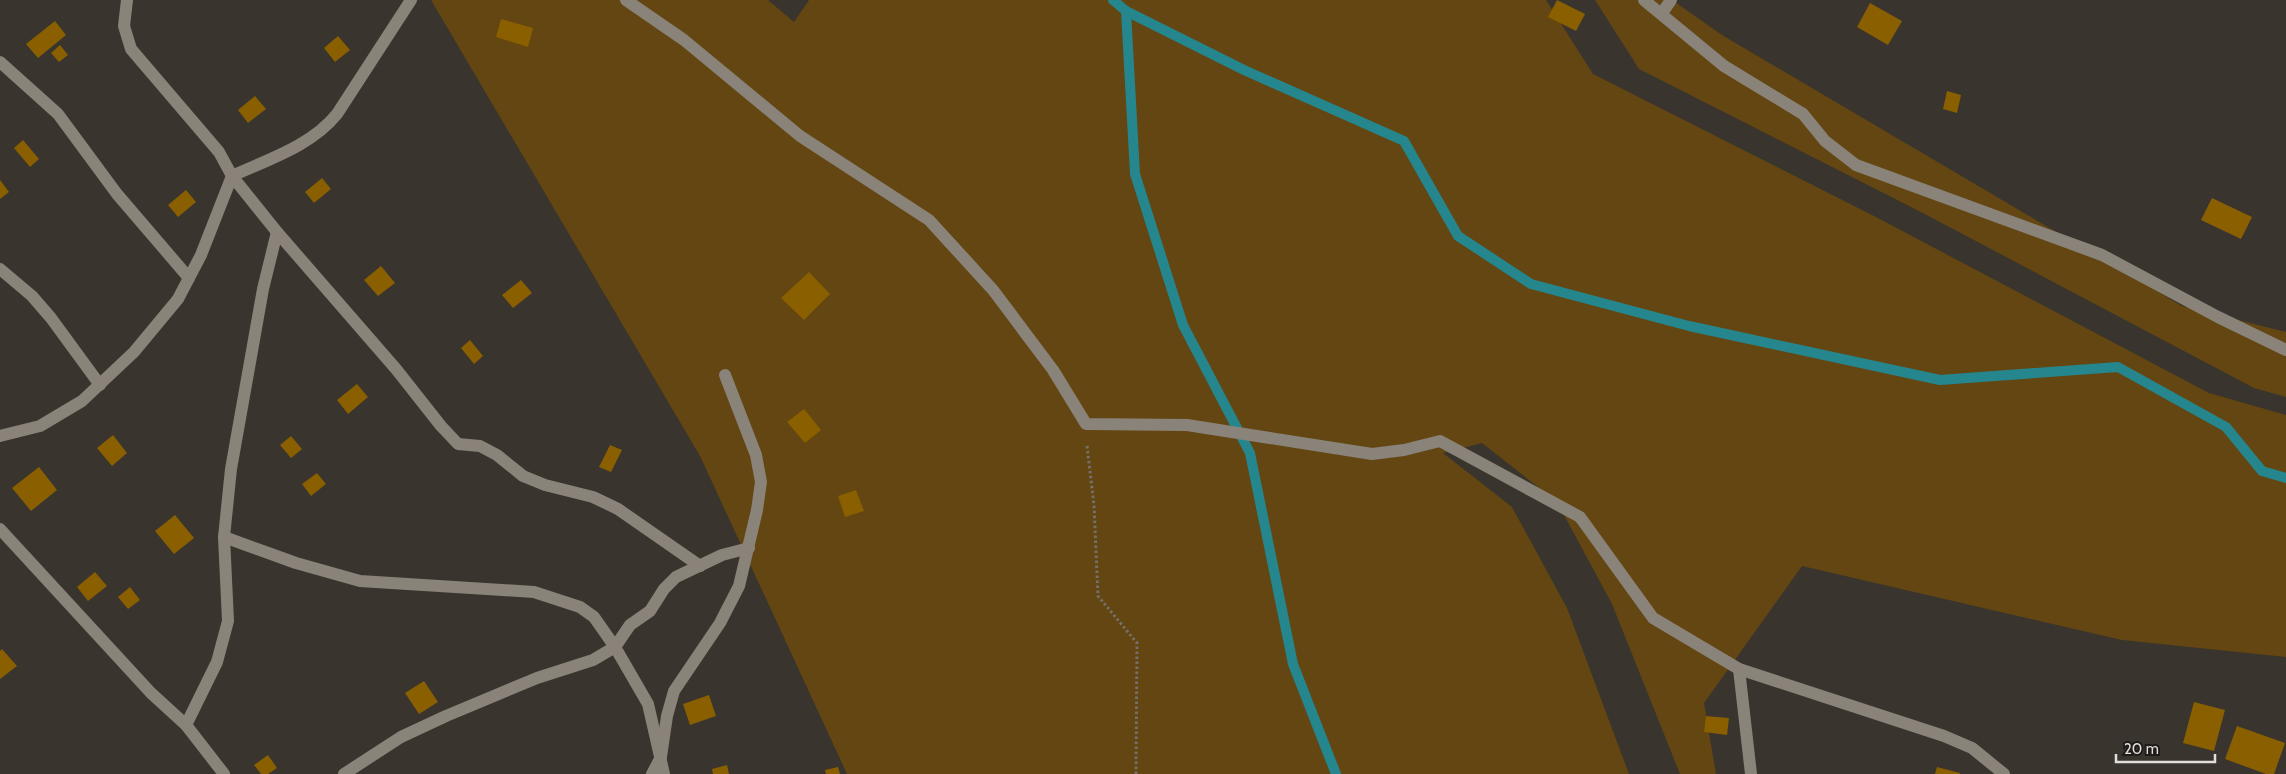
<svg xmlns="http://www.w3.org/2000/svg" width="2286" height="774" font-family="Cabin,sans-serif">
	<rect width="100%" height="100%" fill="#39342d"/>
	<!-- green -->
	<g fill="#634611">
		<path d="M 431,0 L 768,0 L 794,22 L 809,0 L 1546,0 L 1593,74 L 1874,216 L 2209,393 L 2286,415 L 2286,657 L 2122,640 L 1802,566 L 1704,703 L 1716,774 L 1680,774 L 1612,604 L 1557,502 L 1482,443 L 1443,453 L 1512,507 L 1567,608 L 1629,774 L 847,774 L 700,456 Z"/>
		<path d="M 1595,0 L 1672,0 L 1722,35 L 2182,306 L 2286,332 L 2286,397 L 2254,388 L 1919,211 L 1639,69 Z"/>
	</g>
	<g fill="none" stroke-linecap="round" stroke-linejoin="round">
		<!-- stream -->
		<g stroke="#26868d" stroke-width="10">
			<path d="M 1113,0 L 1126,11 L 1244,70 L 1404,141 L 1458,236 L 1531,284 L 1689,326 L 1940,380 L 2118,367 L 2226,427 L 2262,471 L 2286,478"/>
			<path d="M 1126,11 L 1135,174 L 1183,325 L 1250,453 L 1293,664 L 1336,774"/>
		</g>
	</g>
	<!-- building -->
	<g fill="#8a5f00">
		<path d="M 1557,0 L 1585,14 L 1576,31 L 1548,17 Z"/>
		<path d="M 1870,3 L 1902,21 L 1888,45 L 1857,27 Z"/>
		<path d="M 501,19 L 533,28 L 528,47 L 496,37 Z"/>
		<path d="M 55,21 L 66,35 L 38,58 L 26,44 Z"/>
		<path d="M 338,36 L 350,50 L 335,62 L 324,48 Z"/>
		<path d="M 60,45 L 68,55 L 59,62 L 51,53 Z"/>
		<path d="M 1947,91 L 1961,95 L 1957,113 L 1943,109 Z"/>
		<path d="M 255,96 L 266,109 L 248,123 L 238,110 Z"/>
		<path d="M 23,140 L 39,159 L 30,167 L 14,148 Z"/>
		<path d="M 322,178 L 331,189 L 314,203 L 305,192 Z"/>
		<path d="M 0,180 L 9,192 L 0,199 Z"/>
		<path d="M 186,190 L 196,202 L 178,217 L 168,205 Z"/>
		<path d="M 2212,198 L 2252,217 L 2241,239 L 2201,220 Z"/>
		<path d="M 381,266 L 395,283 L 378,296 L 364,280 Z"/>
		<path d="M 809,272 L 830,294 L 804,320 L 781,298 Z"/>
		<path d="M 521,280 L 532,293 L 513,308 L 502,295 Z"/>
		<path d="M 470,340 L 483,356 L 474,364 L 461,348 Z"/>
		<path d="M 357,384 L 368,397 L 348,414 L 337,400 Z"/>
		<path d="M 804,409 L 821,430 L 805,443 L 787,422 Z"/>
		<path d="M 113,435 L 127,453 L 112,466 L 97,448 Z"/>
		<path d="M 291,436 L 302,449 L 291,458 L 280,445 Z"/>
		<path d="M 610,445 L 622,450 L 611,472 L 599,467 Z"/>
		<path d="M 39,467 L 57,490 L 31,511 L 12,488 Z"/>
		<path d="M 317,473 L 326,484 L 311,496 L 302,484 Z"/>
		<path d="M 856,490 L 864,511 L 845,517 L 838,496 Z"/>
		<path d="M 175,515 L 194,538 L 174,554 L 155,531 Z"/>
		<path d="M 95,572 L 107,586 L 88,601 L 77,587 Z"/>
		<path d="M 130,587 L 140,600 L 128,609 L 118,597 Z"/>
		<path d="M 2,649 L 17,666 L 0,679 L 0,651 Z"/>
		<path d="M 424,681 L 438,702 L 419,714 L 405,693 Z"/>
		<path d="M 709,695 L 716,716 L 690,725 L 683,704 Z"/>
		<path d="M 2194,702 L 2225,710 L 2214,751 L 2183,743 Z"/>
		<path d="M 1706,716 L 1729,718 L 1727,735 L 1704,732 Z"/>
		<path d="M 2237,726 L 2285,743 L 2274,774 L 2266,774 L 2225,759 Z"/>
		<path d="M 268,755 L 277,768 L 268,774 L 261,774 L 254,765 Z"/>
		<path d="M 727,765 L 729,774 L 713,774 L 712,769 Z"/>
		<path d="M 838,767 L 840,774 L 826,774 L 825,770 Z"/>
		<path d="M 1937,767 L 1960,773 L 1960,774 L 1935,774 Z"/>
	</g>
	<g fill="none" stroke-linecap="round" stroke-linejoin="round">
		<!-- path -->
		<path stroke="#74706a" stroke-width="3" stroke-dasharray="2.5 2.5" stroke-linecap="butt" d="M 1087,446 L 1094,505 L 1098,596 L 1137,643 L 1136,774"/>
		<!-- minor -->
		<g stroke="#89837a" stroke-width="12">
			<path d="M 127,0 L 124,26 L 131,49 L 219,152 L 232,176 L 277,232 L 396,369 L 441,426 L 458,444 L 480,446 L 497,455 L 523,476 L 545,485 L 593,497 L 618,509 L 700,566"/>
			<path d="M 626,0 L 684,40 L 800,136 L 929,220 L 993,290 L 1053,370 L 1086,424 L 1187,425 L 1372,454 L 1404,450 L 1440,441 L 1580,517 L 1653,618 L 1739,669 L 1944,736 L 1972,748 L 2004,774"/>
			<path d="M 1644,0 L 1724,66 L 1803,114 L 1825,141 L 1856,165 L 2102,255 L 2218,317 L 2286,350"/>
			<path d="M 1662,13 L 1671,0"/>
			<path d="M 0,62 L 58,114 L 117,194 L 189,278"/>
			<path d="M 0,269 L 32,296 L 51,318 L 100,385"/>
			<path d="M 0,436 L 40,426 L 82,401 L 134,352 L 178,299 L 201,255 L 232,176 C 269,159 311,146 337,114 L 411,0"/>
			<path d="M 0,529 L 151,693 L 186,725"/>
			<path d="M 224,537 L 296,563 L 360,581 L 534,592 L 580,607 L 594,617 L 615,647 L 648,704 L 664,774"/>
			<path d="M 1739,669 L 1751,774"/>
			<path d="M 224,774 L 186,725 L 217,662 L 228,621 L 224,537 L 231,469 L 263,289 L 277,232"/>
			<path d="M 344,774 L 401,737 L 446,716 L 537,678 L 593,660 L 615,647 L 630,625 L 650,611 L 664,589 L 676,577 L 722,555 L 749,548"/>
			<path d="M 652,774 L 661,757 L 667,716 L 674,691 L 720,623 L 739,586 L 757,510 L 761,482 L 756,455 L 725,375"/>
		</g>
	</g>
	<!-- scale -->
	<path d="M2116 754v8h99v-8" fill="none" stroke="#e2dfda" stroke-width="2.5"/>
	<text x="2124" y="754" font-size="15" fill="#e2dfda" stroke="#1f1c19" stroke-width="4" paint-order="stroke">20 m</text>
</svg>
